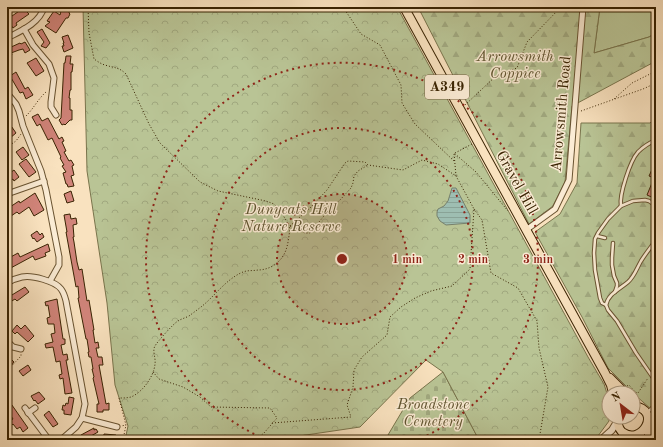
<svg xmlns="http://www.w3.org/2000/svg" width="663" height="447" font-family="'Old Standard TT',serif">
	<defs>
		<pattern id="forest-firs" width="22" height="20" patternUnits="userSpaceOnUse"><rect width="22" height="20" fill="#b9c495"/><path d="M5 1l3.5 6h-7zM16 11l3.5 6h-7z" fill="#a0a87f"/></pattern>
		<pattern id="cemetery-stones" width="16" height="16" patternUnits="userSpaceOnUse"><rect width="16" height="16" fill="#b9c495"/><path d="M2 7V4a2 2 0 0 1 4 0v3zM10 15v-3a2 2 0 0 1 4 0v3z" fill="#a0a87f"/></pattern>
		<pattern id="park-crowns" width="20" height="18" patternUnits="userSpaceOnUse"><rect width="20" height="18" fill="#b9c495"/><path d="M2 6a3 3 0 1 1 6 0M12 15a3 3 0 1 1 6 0" fill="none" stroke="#a0a87f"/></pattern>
		<pattern id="water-rules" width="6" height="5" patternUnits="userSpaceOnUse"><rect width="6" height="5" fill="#9ebeb2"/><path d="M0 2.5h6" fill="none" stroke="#89a397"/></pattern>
	</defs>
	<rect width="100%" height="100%" fill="#f9e2bf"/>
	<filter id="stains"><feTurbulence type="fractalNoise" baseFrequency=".005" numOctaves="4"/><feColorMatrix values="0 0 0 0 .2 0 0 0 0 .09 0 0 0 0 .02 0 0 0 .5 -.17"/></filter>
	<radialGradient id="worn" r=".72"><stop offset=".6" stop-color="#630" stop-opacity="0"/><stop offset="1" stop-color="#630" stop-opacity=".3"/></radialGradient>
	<!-- green -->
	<path fill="#b9c495" stroke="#79744c" d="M 600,7 L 656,7 L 656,33 L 649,37 L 594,53 Z"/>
	<!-- forest -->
	<g fill="url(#forest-firs)" stroke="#79744c">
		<path d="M 418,7 L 600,7 L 594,53 L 649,37 L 656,33 L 656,61 L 572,106 L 565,182 L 553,206 L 529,224 Z"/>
		<path d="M 656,118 L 656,438 L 651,409 L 635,395 L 608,368 L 582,317 L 535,232 L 560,214 L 577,183 L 581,123 L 650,123 Z"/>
	</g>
	<!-- cemetery -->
	<path fill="url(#cemetery-stones)" stroke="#79744c" d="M 443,372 L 479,440 L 385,440 L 410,398 Z"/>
	<!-- park -->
	<path fill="url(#park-crowns)" stroke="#79744c" d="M 83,7 L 397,7 L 588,357 L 604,384 L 609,400 L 609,421 L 595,440 L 479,440 L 443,372 L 426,360 L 360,427 L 279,439 L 278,440 L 125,440 L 128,426 L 115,385 L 107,303 L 87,171 Z"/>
	<!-- water -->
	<path fill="url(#water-rules)" stroke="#76806c" d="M 452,188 L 456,188 L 470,215 L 470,223 L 446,225 L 440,221 L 437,216 L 437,212 L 438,209 L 444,206 L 448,201 Z"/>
	<!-- building -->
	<g fill="#d1847a" stroke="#392302">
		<path d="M 25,7 L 34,7 L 27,12 L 29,14 L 16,23 L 17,25 L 13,28 L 9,22 L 7,24 L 7,17 L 11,15 L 12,16 Z"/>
		<path d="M 62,7 L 70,7 L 69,13 L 70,14 L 68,18 L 66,18 L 56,33 L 45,26 L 50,22 L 47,21 L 54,11 L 60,15 Z"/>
		<path d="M 42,29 L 50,43 L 46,48 L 41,46 L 44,42 L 37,32 Z"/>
		<path d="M 68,35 L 73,48 L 64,52 L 62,46 L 64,46 L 63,43 L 64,43 L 62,37 Z"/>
		<path d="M 25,42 L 30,50 L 25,53 L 23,49 L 19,50 L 11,53 L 12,55 L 7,58 L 7,45 L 9,48 L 20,43 L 21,44 Z"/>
		<path d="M 66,56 L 71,56 L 70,64 L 73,64 L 72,72 L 71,72 L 71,90 L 70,90 L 69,98 L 70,98 L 70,110 L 72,110 L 72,120 L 70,120 L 65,125 L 64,124 L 62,125 L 59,120 L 61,118 L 64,63 L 65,63 Z"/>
		<path d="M 36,58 L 44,71 L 36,76 L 27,63 Z"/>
		<path d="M 16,72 L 25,89 L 28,87 L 33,95 L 26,99 L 23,92 L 20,93 L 10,76 Z"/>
		<path d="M 38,114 L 42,121 L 48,118 L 59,139 L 62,137 L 64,141 L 62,142 L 66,151 L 64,152 L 69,161 L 71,160 L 74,165 L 72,166 L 74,175 L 71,176 L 74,186 L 68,187 L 67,184 L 66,184 L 63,173 L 66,172 L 62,166 L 64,165 L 60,158 L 61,157 L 52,138 L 48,140 L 40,124 L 37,126 L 32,117 Z"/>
		<path d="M 7,120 L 16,133 L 10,138 L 7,134 Z"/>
		<path d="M 23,147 L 29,155 L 22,160 L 16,152 Z"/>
		<path d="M 26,159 L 36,172 L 29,177 L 19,164 Z"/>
		<path d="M 656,161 L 656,199 L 647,195 L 654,178 L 649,176 Z"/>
		<path d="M 14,170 L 19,177 L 14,181 L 13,179 L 7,183 L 7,175 Z"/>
		<path d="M 71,191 L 74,201 L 67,203 L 64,194 Z"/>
		<path d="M 35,193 L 44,210 L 34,216 L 29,207 L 19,214 L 17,212 L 11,216 L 10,214 L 7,216 L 7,209 L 19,201 L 20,203 Z"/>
		<path d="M 70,214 L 71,219 L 76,218 L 77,224 L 73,225 L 74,237 L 73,237 L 74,242 L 77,262 L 79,270 L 82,269 L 87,301 L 89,300 L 94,330 L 93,330 L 95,343 L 98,342 L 99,348 L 96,348 L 98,357 L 102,357 L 103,365 L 99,365 L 106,404 L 109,403 L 109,410 L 103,410 L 103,412 L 97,412 L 97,404 L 99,404 L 93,378 L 94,377 L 92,369 L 93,369 L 91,357 L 89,357 L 88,352 L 89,352 L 87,339 L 86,339 L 78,298 L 79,298 L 78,286 L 76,287 L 66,232 L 67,232 L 64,215 Z"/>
		<path d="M 37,231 L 40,235 L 42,233 L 44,237 L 37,242 L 34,238 L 33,239 L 31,235 Z"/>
		<path d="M 48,244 L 50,251 L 45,253 L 46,256 L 35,260 L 33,256 L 7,270 L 7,259 L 18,253 L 20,257 Z"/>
		<path d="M 25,287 L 29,292 L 17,301 L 15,299 L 7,304 L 7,298 Z"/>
		<path d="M 57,299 L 63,339 L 65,339 L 65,344 L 61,345 L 63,355 L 67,354 L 68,360 L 66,360 L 72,393 L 65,394 L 63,378 L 60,379 L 59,375 L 62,374 L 60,361 L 56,362 L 53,347 L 46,348 L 45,344 L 53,342 L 51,334 L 55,333 L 54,324 L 48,324 L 47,318 L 50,317 L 48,305 L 46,306 L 45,302 Z"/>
		<path d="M 17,325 L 21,329 L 25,325 L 34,336 L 28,342 L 17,332 L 15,334 L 12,331 Z"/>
		<path d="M 7,355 L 14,362 L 10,367 L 7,365 Z"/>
		<path d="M 28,365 L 31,370 L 23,376 L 19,371 Z"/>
		<path d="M 39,392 L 45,399 L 38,404 L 35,400 L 34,401 L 31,396 Z"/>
		<path d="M 69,397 L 74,398 L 71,415 L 64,414 L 64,410 L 62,410 L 63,405 L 65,406 L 66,403 L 68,404 Z"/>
		<path d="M 7,398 L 28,428 L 23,432 L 20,427 L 17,429 L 13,424 L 11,426 L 8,422 L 13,419 L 7,410 Z"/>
		<path d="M 49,411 L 58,424 L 53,427 L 44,415 Z"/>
		<path d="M 94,428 L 94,430 L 96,429 L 98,432 L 84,440 L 81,435 Z"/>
		<path d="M 104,434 L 116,435 L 116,440 L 103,440 Z"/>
	</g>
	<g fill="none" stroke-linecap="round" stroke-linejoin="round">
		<defs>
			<g id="service">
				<path d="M 621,206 C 619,195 630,161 638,152 C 643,147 649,143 656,140"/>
				<path d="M 656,206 L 649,201 L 645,200 L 633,201 L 621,206 L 608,219 L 598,233 L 595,239 L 594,253 L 595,270 L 600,298 L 602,303 L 606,305 L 608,310 L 617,321 L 636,353 L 656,382"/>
				<path d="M 597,236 L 605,238"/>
				<path d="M 613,243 L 612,258 L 612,265 L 614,276 L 617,283 L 617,286 L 615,292"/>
				<path d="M 606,305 C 608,294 620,289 628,282 C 634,277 637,268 641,261 C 646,253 651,247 656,240"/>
				<path d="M 647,413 L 656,404"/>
			</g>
			<g id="minor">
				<path d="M 24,29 L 33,45 L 49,64 L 54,78 L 51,102 L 51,107 L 56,115"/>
				<path d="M 7,38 C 21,31 40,23 44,7"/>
				<path d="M 7,93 L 16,104 L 19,111 L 23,126 L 41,171 L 46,190 L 59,257 L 59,265 L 50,281"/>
				<path d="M 7,194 L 44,181"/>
				<path d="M 526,230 L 555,209 L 569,180 L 583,7"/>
				<path d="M 7,283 C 12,280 17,278 22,277 C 32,275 55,281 61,289 C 64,293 65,297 66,301 L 85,404 L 82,418 L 76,427 L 61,440"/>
				<path d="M 7,341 L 13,347 L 21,349"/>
				<path d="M 25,408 L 49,440"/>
				<path d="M 28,413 L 35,408"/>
				<path d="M 82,418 L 117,427"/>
			</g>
			<path id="tertiary" d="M 601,440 L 612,430 L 618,420"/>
			<g id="primary">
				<path d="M 404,7 C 470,129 538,251 605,373 L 611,385 L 613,393"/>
				<path d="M 610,378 L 625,393"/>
				<path d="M 619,417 C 617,422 618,428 622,432 C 642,447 663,409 633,406"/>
				<path d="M 649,426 L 649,440"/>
			</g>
		</defs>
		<!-- service casing -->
		<use href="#service" stroke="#695331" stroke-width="4.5"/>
		<!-- minor casing -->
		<use href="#minor" stroke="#695331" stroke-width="7"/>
		<!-- tertiary casing -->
		<use href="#tertiary" stroke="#695331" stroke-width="8"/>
		<!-- primary casing -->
		<use href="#primary" stroke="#392302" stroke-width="10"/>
		<!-- path -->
		<g stroke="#392302" stroke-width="1" stroke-dasharray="1 2" stroke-linecap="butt">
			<path d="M 88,7 L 89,33 L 94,59 C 97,61 101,64 105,65 C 114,68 119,67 126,74 L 149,124 L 160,143 L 200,182 L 218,191 L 266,201 L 274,204 L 279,209 L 283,215 L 289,226 L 290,229 C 288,241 288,253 278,262 C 273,267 265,270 258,270 C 253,271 248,270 243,272 C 226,279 215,296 201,307 C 197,310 193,313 189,316 C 185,318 181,319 178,321 C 174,323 157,342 155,346 C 152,351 156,358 155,364 C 154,376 143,392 131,397 C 127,398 123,398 119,398 L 126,425 L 121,426"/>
			<path d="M 343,7 L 361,34 L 380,45 L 401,85 L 402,103 L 415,124 L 454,161"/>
			<path d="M 614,99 L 632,83 L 656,71"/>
			<path d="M 465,105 L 497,75 L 517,68 L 527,42 L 561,7"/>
			<path d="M 581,111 L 643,89 L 656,83"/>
			<path d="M 26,116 C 34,108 38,99 46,92"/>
			<path d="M 7,147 L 16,141 L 21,134"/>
			<path d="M 455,153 L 472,144"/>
			<path d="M 474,209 L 482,220 L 491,273 L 518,288 L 537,321 L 539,348 L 548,387 L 539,440"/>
			<path d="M 290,226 L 310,208 L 327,190 L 345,163 L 348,161 L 365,162 L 368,165 L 403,170 L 422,160 L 438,164 L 456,176 L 454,153 L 476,172 L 508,211"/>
			<path d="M 290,226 L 305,233 L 310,233 L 328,211 L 340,200 L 351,188 L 353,183 L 354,176 L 358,171 L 368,165"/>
			<path d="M 652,370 L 656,361"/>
			<path d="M 7,371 L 21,356 L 21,353"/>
			<path d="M 153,372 L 159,379 L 183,387 L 200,397 L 211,407 L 270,408 L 277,418 L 264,433 L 255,440"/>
			<path d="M 627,386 L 629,385 L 635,392 L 638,393 L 648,378"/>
			<path d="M 272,423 L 351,417 L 347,405 L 353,387 L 354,370 L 362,357 L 387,335 L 390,317 L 401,307 L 415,298 L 431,291 L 452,286 L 470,269 L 474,209 L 456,176"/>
			<path d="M 611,439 L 622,440"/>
			<path d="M 123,440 L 126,425"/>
		</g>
		<!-- service -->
		<use href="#service" stroke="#fbecd5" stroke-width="2.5"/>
		<!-- minor -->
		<use href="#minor" stroke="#fbecd5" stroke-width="5"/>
		<!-- tertiary -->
		<use href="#tertiary" stroke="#fbecd5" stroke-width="6"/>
		<!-- primary -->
		<use href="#primary" stroke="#f9e2bf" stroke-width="8"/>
	</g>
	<!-- distance rings -->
	<circle cx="342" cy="259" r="65" fill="#8f2418" fill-opacity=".12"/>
	<g fill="none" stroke="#8f2418" stroke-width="2" stroke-dasharray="2 4">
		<circle cx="342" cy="259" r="65"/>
		<circle cx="342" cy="259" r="131"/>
		<path d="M265 439A196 196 0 1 1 419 439"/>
	</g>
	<g text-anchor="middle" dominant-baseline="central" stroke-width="3" stroke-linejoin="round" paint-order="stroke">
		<!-- shield labels -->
		<rect fill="#fbecd5" stroke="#735f41" stroke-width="1" x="425" y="75" width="44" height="24" rx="3"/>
		<g font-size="14" font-weight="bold" fill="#392302">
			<text x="447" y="87">A349</text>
		</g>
		<!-- park labels -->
		<g font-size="15" font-style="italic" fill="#5f532e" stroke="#fbecd5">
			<text x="515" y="57">Arrowsmith<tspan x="515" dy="17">Coppice</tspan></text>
			<text x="291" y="210">Dunyeats Hill<tspan x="291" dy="17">Nature Reserve</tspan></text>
			<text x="433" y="405">Broadstone<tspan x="433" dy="17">Cemetery</tspan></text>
		</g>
		<!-- street labels -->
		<g font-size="15" fill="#392302" stroke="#fbecd5">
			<text transform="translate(562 114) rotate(-85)">Arrowsmith Road</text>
			<text transform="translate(516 183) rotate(61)">Gravel Hill</text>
		</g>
	</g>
	<circle cx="342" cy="259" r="6" fill="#8f2418" stroke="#fbecd5" stroke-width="2"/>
	<g font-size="12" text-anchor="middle" font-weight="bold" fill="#8f2418" stroke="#fbecd5" stroke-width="3" stroke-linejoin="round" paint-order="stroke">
		<text x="407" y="263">1 min</text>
		<text x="473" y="263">2 min</text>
		<text x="538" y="263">3 min</text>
	</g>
	<!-- margin -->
	<rect width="663" height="447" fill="none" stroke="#f9e2bf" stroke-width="24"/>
	<rect x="8" y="8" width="647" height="431" fill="none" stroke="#392302" stroke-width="2"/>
	<rect x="12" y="12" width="639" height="423" fill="none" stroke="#392302"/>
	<!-- north arrow -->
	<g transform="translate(621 405) rotate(329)"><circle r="19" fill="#fbecd5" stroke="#ad9c81"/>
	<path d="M0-3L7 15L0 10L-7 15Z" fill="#8f2418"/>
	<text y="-6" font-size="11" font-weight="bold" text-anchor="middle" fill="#392302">N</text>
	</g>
	<rect width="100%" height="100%" filter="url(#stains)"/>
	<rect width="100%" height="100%" fill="url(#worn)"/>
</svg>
